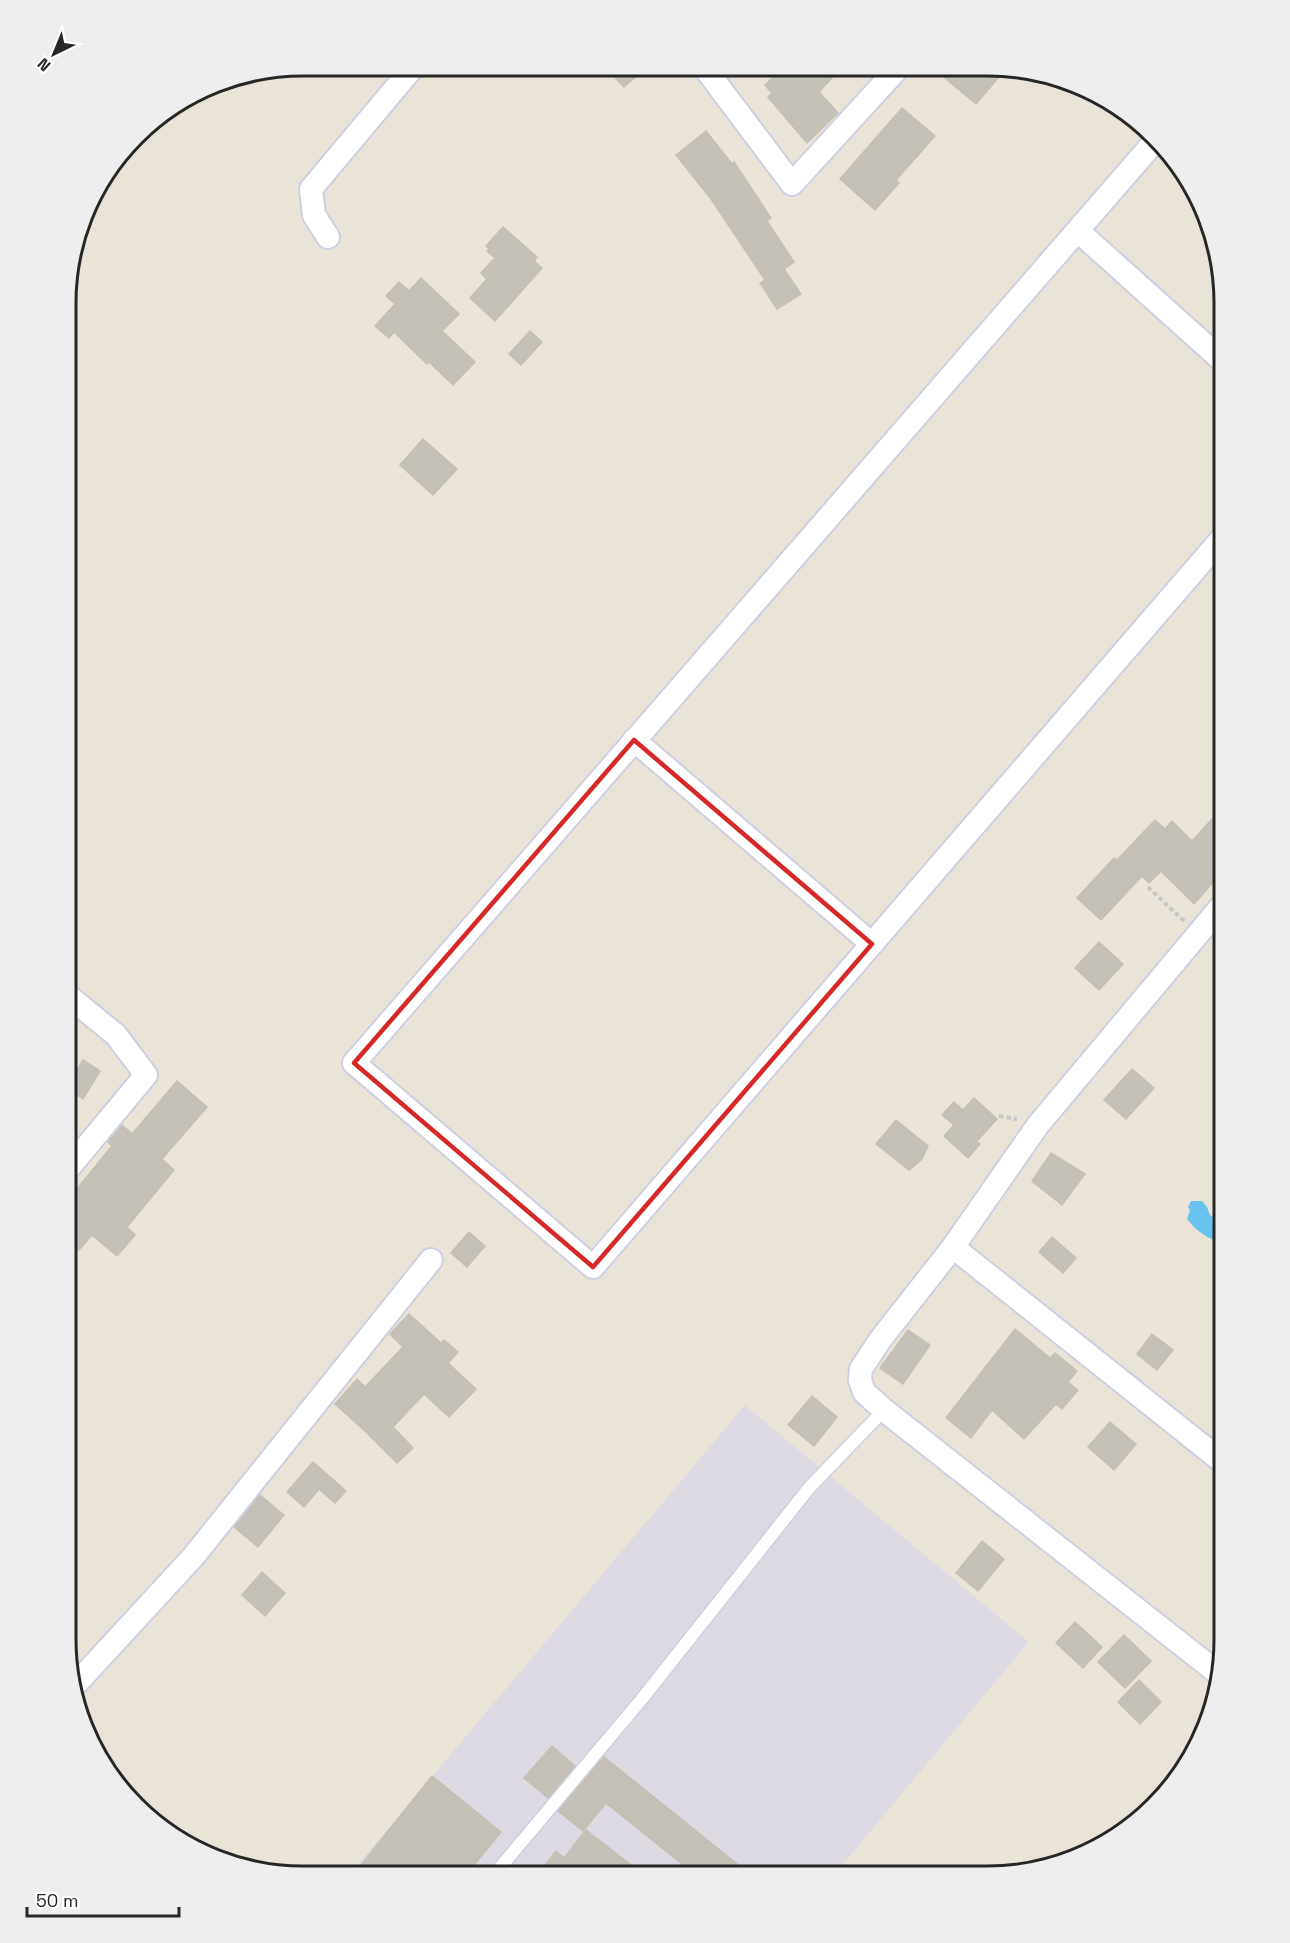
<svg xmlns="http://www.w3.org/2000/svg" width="1290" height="1943" font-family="'Space Grotesk',sans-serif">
	<rect width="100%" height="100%" fill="#eae4d8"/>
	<!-- industrial -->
	<path fill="#dcd9e2" d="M 745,1405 L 1029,1642 L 832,1877 L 349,1875 Z"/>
	<!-- water -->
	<path fill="#68c3ef" d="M 1191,1201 L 1202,1201 L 1207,1207 L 1210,1215 C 1226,1227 1224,1221 1224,1242 C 1209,1241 1195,1230 1187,1219 L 1190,1210 L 1188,1207 Z"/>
	<!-- building -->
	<g fill="#c5c1b8" stroke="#c5c0b2" stroke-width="1.5">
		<path d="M 605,67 L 647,67 L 624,87 Z"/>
		<path d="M 783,67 L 841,68 L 819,92 L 838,113 L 807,143 L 768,97 L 772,93 L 765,85 Z"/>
		<path d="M 933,68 L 986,68 L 998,78 L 976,104 Z"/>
		<path d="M 902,108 L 935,136 L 896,180 L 899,183 L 875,210 L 840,179 Z"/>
		<path d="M 706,131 L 732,164 L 734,162 L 771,218 L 767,221 L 794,262 L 784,269 L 801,294 L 777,309 L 760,283 L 765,280 L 711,199 L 676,155 Z"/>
		<path d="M 503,227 L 537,257 L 534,261 L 542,268 L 495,321 L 470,298 L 487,279 L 481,273 L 495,258 L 487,251 L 489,249 L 486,246 Z"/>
		<path d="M 421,278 L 459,314 L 442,331 L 475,362 L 453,385 L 429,362 L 427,364 L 394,332 L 389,338 L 375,326 L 395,304 L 386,296 L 399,282 L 409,291 Z"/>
		<path d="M 530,331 L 542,342 L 521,365 L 509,354 Z"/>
		<path d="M 423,439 L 457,469 L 433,495 L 400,465 Z"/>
		<path d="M 1224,806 L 1224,870 L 1194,904 L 1161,871 L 1149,883 L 1142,876 L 1101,920 L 1077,898 L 1114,858 L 1117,860 L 1155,820 L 1165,829 L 1172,821 L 1192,841 Z"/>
		<path d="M 1099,942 L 1123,964 L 1099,990 L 1075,968 Z"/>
		<path d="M 83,1060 L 100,1071 L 83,1099 L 67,1087 Z"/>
		<path d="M 1132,1069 L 1154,1088 L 1126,1119 L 1104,1100 Z"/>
		<path d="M 177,1081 L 207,1107 L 162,1159 L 174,1170 L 127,1227 L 135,1235 L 117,1256 L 92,1235 L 79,1250 L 67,1240 L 67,1201 L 112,1146 L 108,1142 L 122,1125 L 132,1134 Z"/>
		<path d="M 974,1098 L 997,1119 L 977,1141 L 980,1144 L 968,1158 L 944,1136 L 954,1125 L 942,1115 L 954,1102 L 963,1110 Z"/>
		<path d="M 896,1120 L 928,1146 L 922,1159 L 909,1170 L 876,1144 Z"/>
		<path d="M 1051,1153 L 1085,1174 L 1062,1205 L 1032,1181 Z"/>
		<path d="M 469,1232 L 485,1246 L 467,1267 L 451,1253 Z"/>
		<path d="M 1052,1237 L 1076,1258 L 1063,1273 L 1039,1252 Z"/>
		<path d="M 409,1314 L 441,1343 L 444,1340 L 458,1352 L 448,1363 L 476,1389 L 449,1417 L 424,1394 L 393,1427 L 413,1448 L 397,1463 L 364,1430 L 335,1404 L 357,1379 L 365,1387 L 403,1347 L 390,1334 Z"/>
		<path d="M 1015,1329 L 1050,1358 L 1055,1353 L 1077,1371 L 1068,1382 L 1078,1390 L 1062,1409 L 1056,1404 L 1024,1439 L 992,1410 L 971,1438 L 946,1418 Z"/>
		<path d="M 908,1330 L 930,1345 L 903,1384 L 880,1368 Z"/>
		<path d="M 1152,1334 L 1173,1350 L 1157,1370 L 1137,1354 Z"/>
		<path d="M 812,1396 L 837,1417 L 814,1446 L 788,1425 Z"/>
		<path d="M 1110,1422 L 1136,1444 L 1114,1470 L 1088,1447 Z"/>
		<path d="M 313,1462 L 346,1491 L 335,1503 L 319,1489 L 304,1507 L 287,1492 Z"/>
		<path d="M 260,1495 L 284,1515 L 258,1547 L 234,1527 Z"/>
		<path d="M 982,1541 L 1004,1559 L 978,1591 L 956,1573 Z"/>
		<path d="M 262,1572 L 285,1593 L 265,1616 L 242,1595 Z"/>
		<path d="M 1075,1622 L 1102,1647 L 1083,1668 L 1056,1643 Z"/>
		<path d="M 1124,1635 L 1151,1661 L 1125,1688 L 1098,1662 Z"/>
		<path d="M 1139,1680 L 1161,1702 L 1140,1724 L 1118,1702 Z"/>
		<path d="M 552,1746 L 575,1766 L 548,1798 L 524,1778 Z"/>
		<path d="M 604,1757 L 752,1876 L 697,1876 L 606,1803 L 583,1831 L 558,1811 Z"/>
		<path d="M 432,1776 L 501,1832 L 465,1876 L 353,1875 Z"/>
		<path d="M 586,1830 L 645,1876 L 537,1876 L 556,1851 L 564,1858 Z"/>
	</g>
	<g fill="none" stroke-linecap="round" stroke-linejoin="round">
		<defs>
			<path id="service" d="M 493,1876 L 641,1700 L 809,1488 L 884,1410"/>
			<g id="minor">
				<path d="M 704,67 L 792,184 L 898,68"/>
				<path d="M 1156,140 C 890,449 621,755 354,1063 L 593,1267 L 1224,536"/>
				<path d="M 1078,231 L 1224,362"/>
				<path d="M 328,237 L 314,215 L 311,189 L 414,66"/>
				<path d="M 634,740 L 872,944"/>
				<path d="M 67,1170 L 146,1075 L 116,1035 L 67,995"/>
				<path d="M 953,1247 L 1224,1463"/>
				<path d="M 1219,1674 L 884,1410 L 864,1392 L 860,1380 L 861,1369 L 880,1340 L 953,1247 L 1038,1125 L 1224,903"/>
				<path d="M 75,1685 L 193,1557 L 431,1260"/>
			</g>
		</defs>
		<!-- service casing -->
		<use href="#service" stroke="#ced0e1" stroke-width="15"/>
		<!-- minor casing -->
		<use href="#minor" stroke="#ced0e1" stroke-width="26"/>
		<!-- path -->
		<g stroke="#c7c7c7" stroke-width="4" stroke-dasharray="4.5 3" stroke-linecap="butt">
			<path d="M 1148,887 L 1184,921"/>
			<path d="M 999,1116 L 1017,1119"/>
		</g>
		<!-- service -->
		<use href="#service" stroke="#fff" stroke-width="12"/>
		<!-- minor -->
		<use href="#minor" stroke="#fff" stroke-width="22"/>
	</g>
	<!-- marked area -->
	<path fill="none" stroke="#d62828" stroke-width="4.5" stroke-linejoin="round" d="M 634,740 L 872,944 L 593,1267 L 354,1063 Z"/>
	<!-- crop -->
	<path d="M0 0H1290V1943H0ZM303 76H987A227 227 0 0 1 1214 303V1639A227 227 0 0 1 987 1866H303A227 227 0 0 1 76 1639V303A227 227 0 0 1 303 76Z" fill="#eee" fill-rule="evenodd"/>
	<path fill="none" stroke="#272727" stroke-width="3" d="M303 76H987A227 227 0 0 1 1214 303V1639A227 227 0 0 1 987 1866H303A227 227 0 0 1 76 1639V303A227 227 0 0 1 303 76Z"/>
	<!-- north arrow -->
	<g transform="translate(54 54) rotate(223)" stroke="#ffffff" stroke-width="4.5" paint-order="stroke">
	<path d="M0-4.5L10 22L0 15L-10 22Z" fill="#272727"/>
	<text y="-9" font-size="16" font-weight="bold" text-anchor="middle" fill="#272727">N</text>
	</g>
	<!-- scale -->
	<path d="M27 1907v9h152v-9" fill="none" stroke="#272727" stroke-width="3"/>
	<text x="36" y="1907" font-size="18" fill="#272727" stroke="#ffffff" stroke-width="4.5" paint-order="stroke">50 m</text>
</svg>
